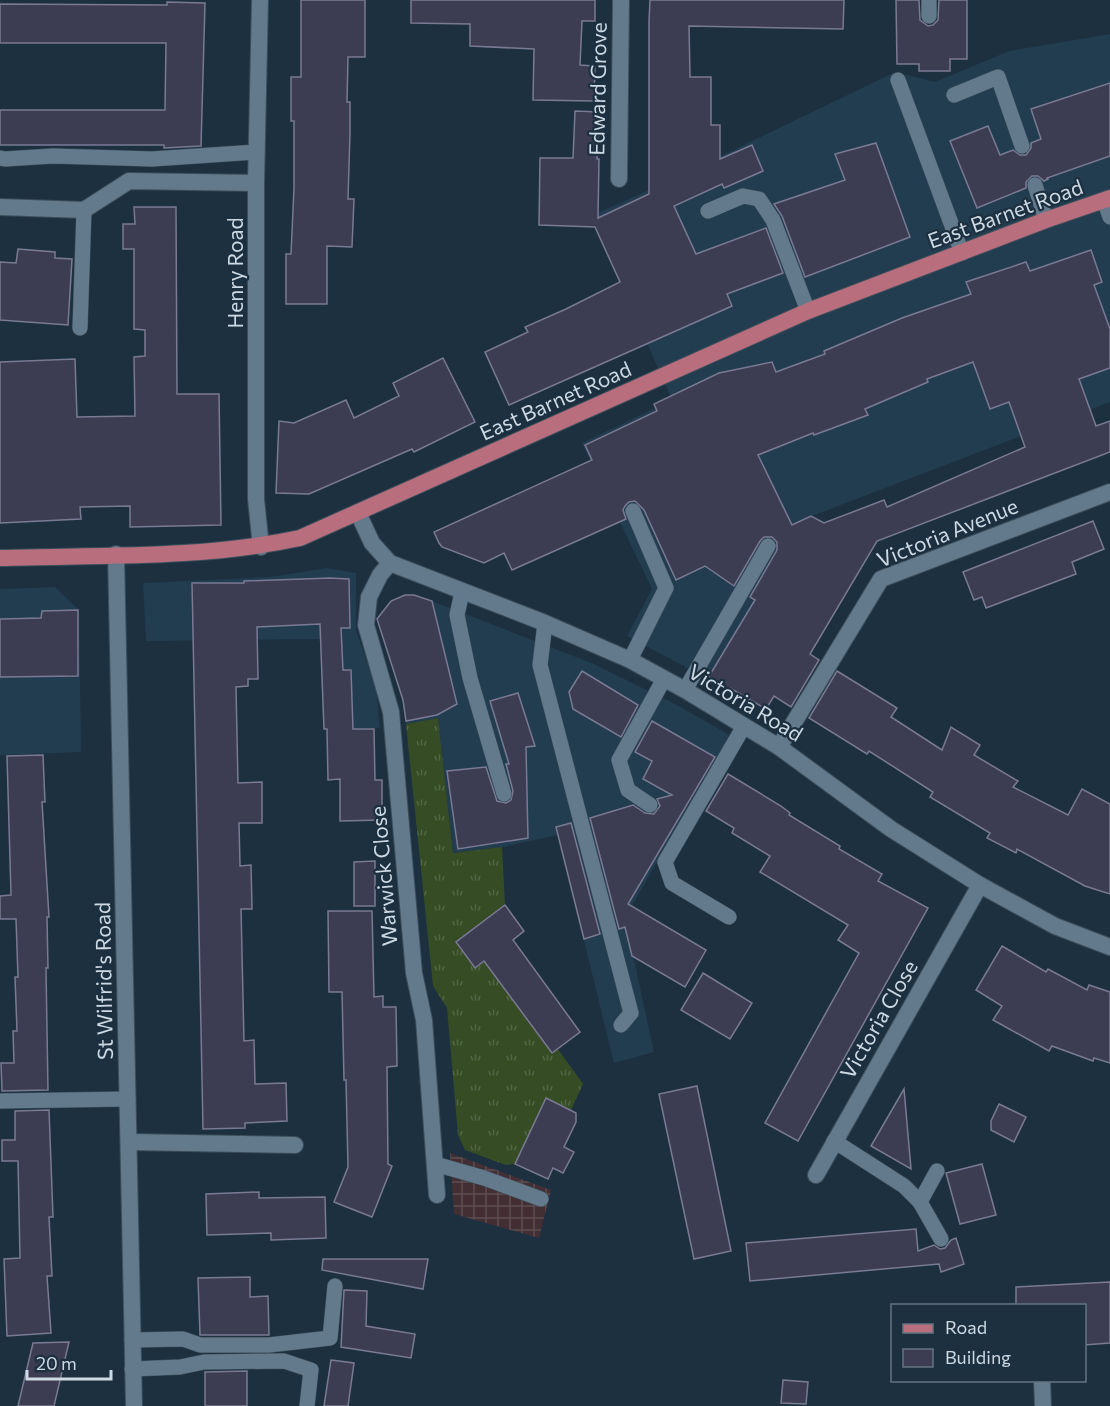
<svg xmlns="http://www.w3.org/2000/svg" width="1110" height="1406" font-family="Commissioner,sans-serif">
	<defs>
		<pattern id="industrial-grid" width="8" height="8" patternUnits="userSpaceOnUse" patternTransform="scale(1.5)"><rect width="8" height="8" fill="#432f33"/><path d="M0 4h8M4 0v8" fill="none" stroke="#5d4d50"/></pattern>
		<pattern id="grass-tufts" width="24" height="20" patternUnits="userSpaceOnUse" patternTransform="scale(1.5)"><rect width="24" height="20" fill="#364c24"/><path d="M3 7l-1-3M5 7V3M7 7l1-3M15 17l-1-3M17 17v-4M19 17l1-3" fill="none" stroke="#526544"/></pattern>
	</defs>
	<rect width="100%" height="100%" fill="#1c3040"/>
	<!-- built -->
	<g fill="#223c50">
		<path d="M 1110,34 L 1110,402 L 812,516 L 826,525 L 729,690 L 627,636 L 652,589 L 582,443 L 672,400 L 591,216 L 682,175 L 895,72 L 935,82 L 1009,51 Z"/>
		<path d="M 327,568 L 356,573 L 356,631 L 376,686 L 380,728 L 323,729 L 320,639 L 146,641 L 143,583 L 270,577 Z"/>
		<path d="M 55,587 L 79,610 L 81,752 L 0,755 L 0,589 Z"/>
		<path d="M 405,595 L 414,595 L 432,601 L 594,664 L 675,704 L 730,735 L 625,918 L 654,1052 L 614,1063 L 558,835 L 502,847 L 453,853 L 438,718 L 406,724 L 403,700 L 380,628 L 381,617 L 386,607 L 391,601 Z"/>
	</g>
	<!-- industrial -->
	<path fill="url(#industrial-grid)" d="M 450,1153 L 551,1190 L 539,1238 L 454,1214 Z"/>
	<!-- grass -->
	<path fill="url(#grass-tufts)" d="M 438,718 L 453,853 L 502,847 L 505,905 L 456,942 L 487,959 L 552,1053 L 558,1049 L 583,1084 L 571,1110 L 547,1099 L 515,1164 L 506,1165 L 465,1150 L 458,1135 L 447,1008 L 433,986 L 406,724 Z"/>
	<!-- building -->
	<g fill="#3c3c52" stroke="#7a7a94" stroke-width="1.5" fill-rule="evenodd">
		<path d="M 301,0 L 365,0 L 365,57 L 348,57 L 347,102 L 350,102 L 350,133 L 348,199 L 354,199 L 352,247 L 327,246 L 327,304 L 286,304 L 286,254 L 291,254 L 294,188 L 294,121 L 291,121 L 291,77 L 301,77 Z"/>
		<path d="M 411,0 L 595,0 L 595,21 L 582,21 L 580,65 L 595,66 L 594,101 L 533,100 L 534,49 L 470,46 L 470,24 L 411,23 Z"/>
		<path d="M 650,0 L 844,0 L 843,29 L 689,26 L 690,77 L 711,77 L 711,125 L 720,125 L 720,159 L 752,145 L 763,171 L 724,188 L 722,184 L 674,206 L 696,254 L 766,228 L 783,273 L 727,294 L 732,306 L 509,405 L 485,352 L 528,332 L 525,327 L 566,309 L 620,282 L 595,227 L 539,225 L 540,158 L 573,158 L 575,111 L 599,112 L 597,159 L 599,159 L 598,218 L 649,194 L 649,21 Z"/>
		<path d="M 896,0 L 919,0 L 920,20 L 928,26 L 933,25 L 938,20 L 939,0 L 967,0 L 967,59 L 950,59 L 950,71 L 919,71 L 919,64 L 897,64 Z"/>
		<path d="M 167,2 L 205,3 L 201,146 L 164,148 L 164,145 L 0,145 L 0,110 L 165,110 L 166,43 L 0,43 L 0,4 L 167,5 Z"/>
		<path d="M 1110,83 L 1110,156 L 1047,178 L 1048,179 L 1044,181 L 1038,176 L 1032,176 L 1026,182 L 1026,188 L 977,208 L 950,141 L 988,126 L 1000,155 L 1013,150 L 1020,155 L 1026,155 L 1031,148 L 1031,143 L 1041,139 L 1031,109 Z"/>
		<path d="M 876,143 L 910,237 L 805,277 L 782,216 L 774,204 L 845,180 L 835,154 Z"/>
		<path d="M 134,207 L 176,207 L 177,394 L 219,394 L 221,525 L 130,527 L 130,506 L 80,507 L 81,519 L 0,523 L 0,362 L 75,359 L 77,417 L 135,416 L 134,357 L 145,356 L 145,330 L 134,329 L 134,249 L 123,249 L 123,224 L 135,224 Z"/>
		<path d="M 18,249 L 55,252 L 55,258 L 72,259 L 68,325 L 0,320 L 0,262 L 16,263 Z"/>
		<path d="M 1091,250 L 1102,282 L 1094,285 L 1110,329 L 1110,368 L 1079,379 L 1096,426 L 1110,421 L 1110,452 L 877,541 L 810,654 L 819,660 L 791,707 L 774,696 L 766,709 L 730,688 L 729,690 L 708,678 L 755,600 L 750,597 L 777,550 L 777,542 L 772,537 L 764,537 L 760,541 L 734,586 L 705,566 L 676,580 L 644,510 L 635,501 L 629,502 L 625,506 L 623,510 L 626,519 L 512,570 L 504,553 L 484,563 L 442,547 L 439,543 L 434,532 L 592,460 L 585,445 L 657,411 L 654,404 L 719,373 L 772,362 L 776,372 L 825,354 L 824,351 L 902,318 L 971,294 L 966,282 L 1026,262 L 1030,271 ZM 973,362 L 990,409 L 1009,402 L 1025,447 L 887,507 L 884,500 L 824,523 L 811,516 L 792,525 L 758,455 L 813,433 L 814,435 L 868,415 L 865,409 L 928,382 L 927,379 Z"/>
		<path d="M 443,358 L 475,422 L 414,452 L 412,449 L 309,494 L 276,493 L 279,421 L 294,423 L 346,400 L 354,418 L 399,396 L 393,383 Z"/>
		<path d="M 1093,521 L 1104,549 L 1072,562 L 1076,574 L 986,608 L 982,597 L 974,600 L 963,572 Z"/>
		<path d="M 330,578 L 349,579 L 350,628 L 341,628 L 343,670 L 351,670 L 353,729 L 374,729 L 375,780 L 382,780 L 382,820 L 340,821 L 340,779 L 328,780 L 327,729 L 324,729 L 320,624 L 257,627 L 258,679 L 248,679 L 248,686 L 236,687 L 238,783 L 262,782 L 262,823 L 239,823 L 240,866 L 251,865 L 252,909 L 241,909 L 244,1041 L 254,1040 L 255,1084 L 286,1083 L 287,1121 L 245,1123 L 245,1128 L 203,1129 L 192,583 L 244,583 L 244,581 Z"/>
		<path d="M 405,595 L 414,595 L 432,601 L 457,704 L 437,715 L 406,721 L 403,700 L 377,619 L 391,601 Z"/>
		<path d="M 78,610 L 78,676 L 0,677 L 0,619 L 41,618 L 42,611 Z"/>
		<path d="M 582,671 L 638,705 L 621,737 L 573,709 L 569,692 Z"/>
		<path d="M 837,671 L 897,708 L 891,717 L 942,750 L 951,727 L 980,745 L 974,755 L 1018,781 L 1013,787 L 1068,815 L 1082,789 L 1110,804 L 1110,894 L 1085,886 L 1017,849 L 1016,853 L 987,838 L 990,833 L 930,797 L 933,792 L 869,751 L 867,754 L 809,718 Z"/>
		<path d="M 518,693 L 535,746 L 526,747 L 528,838 L 458,849 L 447,771 L 486,767 L 497,801 L 506,803 L 511,800 L 513,791 L 506,764 L 509,764 L 490,701 Z"/>
		<path d="M 652,721 L 715,757 L 628,904 L 706,950 L 685,987 L 632,956 L 625,927 L 619,929 L 590,818 L 633,805 L 645,813 L 654,814 L 660,806 L 657,799 L 672,795 L 643,779 L 652,761 L 635,752 Z"/>
		<path d="M 43,755 L 45,802 L 42,802 L 49,917 L 47,917 L 48,968 L 46,968 L 48,1090 L 2,1091 L 1,1063 L 14,1063 L 13,1031 L 17,1031 L 15,977 L 18,977 L 16,919 L 0,919 L 0,896 L 11,895 L 7,756 Z"/>
		<path d="M 728,774 L 781,806 L 790,813 L 789,815 L 840,846 L 839,849 L 882,874 L 878,881 L 928,908 L 798,1141 L 765,1123 L 859,953 L 838,940 L 848,925 L 760,872 L 770,856 L 732,833 L 734,828 L 706,811 Z"/>
		<path d="M 571,823 L 600,934 L 584,939 L 556,827 Z"/>
		<path d="M 375,861 L 375,906 L 354,906 L 354,862 Z"/>
		<path d="M 505,905 L 524,931 L 513,940 L 580,1032 L 552,1053 L 484,961 L 475,968 L 456,942 Z"/>
		<path d="M 328,911 L 372,911 L 374,997 L 383,996 L 383,1007 L 396,1007 L 397,1066 L 387,1067 L 388,1164 L 392,1166 L 372,1217 L 334,1202 L 348,1167 L 346,1080 L 344,1080 L 342,992 L 329,992 Z"/>
		<path d="M 1002,946 L 1046,972 L 1048,969 L 1087,990 L 1089,985 L 1110,992 L 1110,1063 L 1094,1058 L 1093,1061 L 1052,1046 L 1049,1051 L 993,1020 L 1002,1006 L 976,990 Z"/>
		<path d="M 703,973 L 752,1003 L 730,1039 L 681,1010 Z"/>
		<path d="M 697,1086 L 731,1251 L 694,1259 L 659,1094 Z"/>
		<path d="M 904,1089 L 911,1169 L 871,1146 Z"/>
		<path d="M 546,1098 L 576,1113 L 576,1122 L 564,1147 L 574,1152 L 563,1173 L 553,1168 L 548,1179 L 515,1164 Z"/>
		<path d="M 999,1104 L 1026,1117 L 1014,1142 L 991,1130 L 991,1121 Z"/>
		<path d="M 49,1110 L 53,1217 L 49,1217 L 52,1276 L 47,1276 L 51,1333 L 7,1336 L 4,1259 L 20,1258 L 18,1161 L 2,1161 L 2,1140 L 15,1140 L 15,1111 Z"/>
		<path d="M 982,1164 L 996,1215 L 960,1224 L 946,1173 Z"/>
		<path d="M 259,1192 L 259,1198 L 325,1197 L 326,1238 L 271,1240 L 271,1233 L 207,1235 L 206,1194 Z"/>
		<path d="M 916,1229 L 918,1251 L 934,1245 L 940,1249 L 945,1248 L 951,1240 L 956,1238 L 964,1264 L 941,1272 L 939,1264 L 750,1281 L 746,1243 Z"/>
		<path d="M 323,1259 L 428,1259 L 423,1289 L 322,1270 Z"/>
		<path d="M 250,1277 L 250,1297 L 268,1296 L 269,1335 L 200,1335 L 198,1278 Z"/>
		<path d="M 1110,1282 L 1110,1343 L 1084,1345 L 1084,1305 L 1016,1305 L 1016,1287 Z"/>
		<path d="M 344,1290 L 367,1291 L 366,1326 L 415,1334 L 411,1358 L 341,1347 Z"/>
		<path d="M 69,1342 L 54,1406 L 18,1406 L 33,1343 Z"/>
		<path d="M 331,1360 L 354,1363 L 348,1406 L 324,1406 Z"/>
		<path d="M 247,1371 L 247,1406 L 205,1406 L 205,1372 Z"/>
		<path d="M 783,1380 L 808,1382 L 806,1404 L 781,1403 Z"/>
	</g>
	<g fill="none" stroke-linecap="round" stroke-linejoin="round">
		<defs>
			<g id="service">
				<path d="M 929,16 L 929,0"/>
				<path d="M 898,80 L 962,253"/>
				<path d="M 954,95 L 998,77 L 1022,146"/>
				<path d="M 0,158 L 5,159 L 53,156 L 152,159 L 257,152"/>
				<path d="M 1035,185 L 1046,220"/>
				<path d="M 1104,200 L 1110,217"/>
				<path d="M 708,211 L 743,196 L 759,199 L 773,220 L 808,311"/>
				<path d="M 80,328 L 84,210"/>
				<path d="M 462,592 L 457,615 L 470,678 L 504,794"/>
				<path d="M 545,623 L 540,665 L 631,1013 L 621,1025"/>
				<path d="M 630,660 L 666,588 L 633,511"/>
				<path d="M 685,690 L 768,546"/>
				<path d="M 650,805 L 628,790 L 619,760 L 664,679"/>
				<path d="M 729,917 L 672,883 L 665,862 L 744,726"/>
				<path d="M 0,1101 L 128,1099"/>
				<path d="M 834,1141 L 904,1186 L 920,1202 L 941,1239"/>
				<path d="M 435,1164 L 484,1178 L 541,1199"/>
				<path d="M 920,1202 L 937,1171"/>
				<path d="M 132,1340 L 183,1339 L 200,1345 L 269,1345 L 330,1338 L 335,1286"/>
				<path d="M 132,1369 L 180,1367 L 204,1362 L 284,1361 L 311,1370 L 307,1406"/>
			</g>
			<path id="pedestrian" d="M 779,747 L 881,579 L 1110,492"/>
			<g id="minor">
				<path d="M 260,0 L 256,183 L 256,499 L 261,547"/>
				<path d="M 619,179 L 621,0"/>
				<path d="M 0,207 L 84,210 L 129,181 L 256,183"/>
				<path d="M 358,513 L 372,543 L 390,563 L 545,623 L 630,660 L 685,690 L 779,747 L 891,829 L 980,885 L 1055,926 L 1110,947"/>
				<path d="M 116,554 L 134,1406"/>
				<path d="M 390,563 L 380,575 L 369,597 L 366,625 L 391,712 L 414,973 L 424,1020 L 437,1195"/>
				<path d="M 129,1142 L 295,1145"/>
				<path d="M 816,1175 L 980,885"/>
				<path d="M 1042,1380 L 1043,1406"/>
			</g>
			<path id="primary" d="M 0,558 C 99,555 203,559 300,538 L 808,311 L 1046,220 L 1110,198"/>
		</defs>
		<!-- service casing -->
		<use href="#service" stroke="#3c4e5b" stroke-width="16"/>
		<!-- pedestrian casing -->
		<use href="#pedestrian" stroke="#3c4e5b" stroke-width="18"/>
		<!-- minor casing -->
		<use href="#minor" stroke="#3c4e5b" stroke-width="18"/>
		<!-- primary casing -->
		<use href="#primary" stroke="#3c4e5b" stroke-width="18"/>
		<!-- service -->
		<use href="#service" stroke="#637a8c" stroke-width="15"/>
		<!-- pedestrian -->
		<use href="#pedestrian" stroke="#637a8c" stroke-width="16"/>
		<!-- minor -->
		<use href="#minor" stroke="#637a8c" stroke-width="16"/>
		<!-- primary -->
		<use href="#primary" stroke="#b86e7c" stroke-width="16"/>
	</g>
	<g text-anchor="middle" dominant-baseline="central" stroke-width="4.5" stroke-linejoin="round" paint-order="stroke">
		<!-- street labels -->
		<g font-size="21" fill="#cdd9e3" stroke="#1c3040">
			<text transform="translate(597 89) rotate(-89)">Edward Grove</text>
			<text transform="translate(1005 213) rotate(-20)">East Barnet Road</text>
			<text transform="translate(234 273) rotate(-90)">Henry Road</text>
			<text transform="translate(555 400) rotate(-24)">East Barnet Road</text>
			<text transform="translate(947 532) rotate(-22)">Victoria Avenue</text>
			<text transform="translate(746 702) rotate(31)">Victoria Road</text>
			<text transform="translate(383 876) rotate(-95)">Warwick Close</text>
			<text transform="translate(103 981) rotate(-91)">St Wilfrid's Road</text>
			<text transform="translate(878 1019) rotate(-60)">Victoria Close</text>
		</g>
	</g>
	<!-- legend -->
	<rect x="891" y="1304" width="195" height="78" fill="#1c3040" stroke="#637481" stroke-width="1.5"/>
	<rect x="903" y="1324" width="30" height="9" fill="#b86e7c" stroke="#637481" stroke-width="1.5"/>
	<text x="945" y="1334" font-size="18" fill="#cdd9e3">Road</text>
	<rect x="903" y="1349" width="30" height="18" fill="#3c3c52" stroke="#637481" stroke-width="1.5"/>
	<text x="945" y="1364" font-size="18" fill="#cdd9e3">Building</text>
	<!-- scale -->
	<path d="M27 1370v9h84v-9" fill="none" stroke="#cdd9e3" stroke-width="3"/>
	<text x="36" y="1370" font-size="18" fill="#cdd9e3" stroke="#1c3040" stroke-width="4.5" paint-order="stroke">20 m</text>
</svg>
